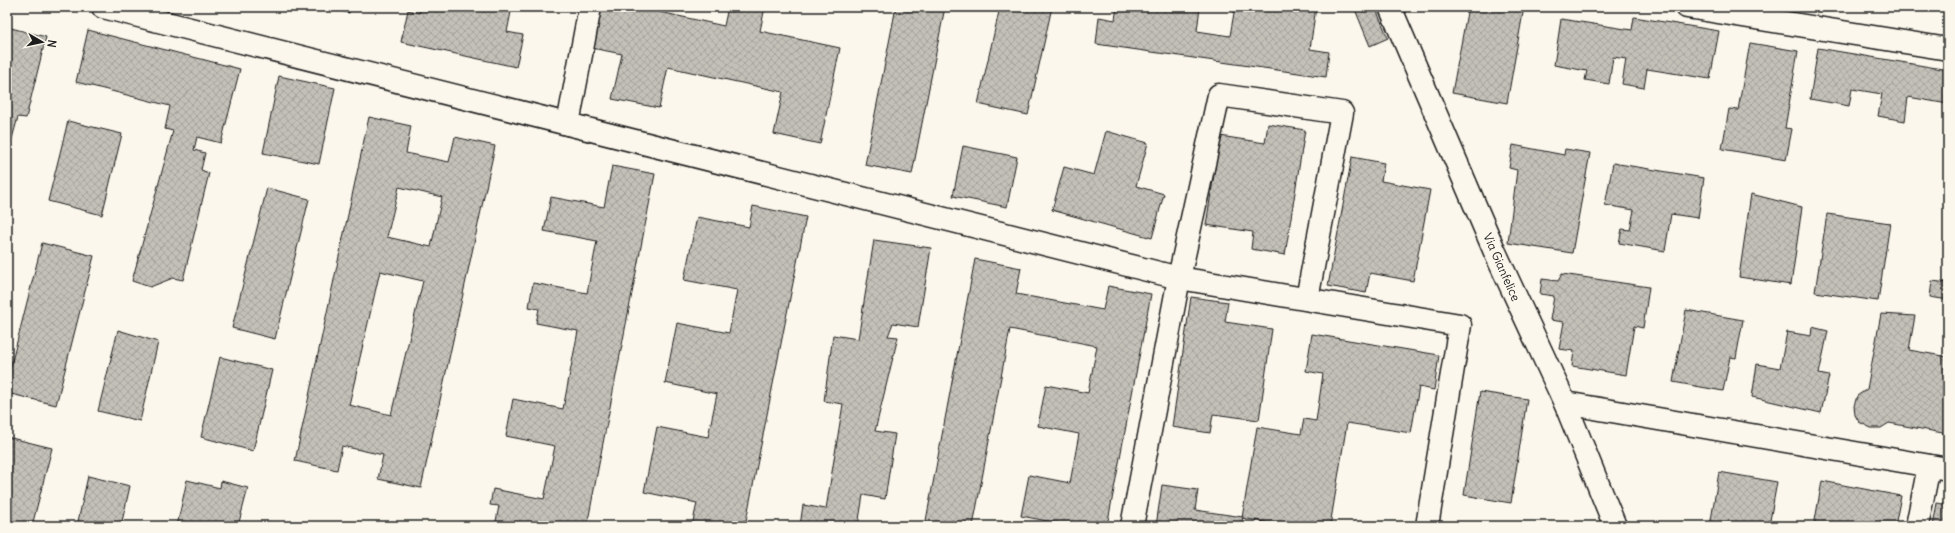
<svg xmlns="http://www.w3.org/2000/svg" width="1955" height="533" font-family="Delius,sans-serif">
	<defs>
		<pattern id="building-cross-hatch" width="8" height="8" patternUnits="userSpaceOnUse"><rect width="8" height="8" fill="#c3c0b8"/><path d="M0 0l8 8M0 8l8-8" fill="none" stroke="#a7a49e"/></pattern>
	</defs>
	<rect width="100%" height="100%" fill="#fbf7ec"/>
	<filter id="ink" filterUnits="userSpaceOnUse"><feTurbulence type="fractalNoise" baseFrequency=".025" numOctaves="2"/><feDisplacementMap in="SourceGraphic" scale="8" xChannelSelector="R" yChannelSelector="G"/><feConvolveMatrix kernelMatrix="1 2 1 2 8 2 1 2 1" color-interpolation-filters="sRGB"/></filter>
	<g filter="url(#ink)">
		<!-- building -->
		<g fill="url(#building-cross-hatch)" stroke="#1c1c1c" fill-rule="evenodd">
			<path d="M 321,7 L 351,7 L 349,13 Z"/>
			<path d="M 420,7 L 512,7 L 507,32 L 523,35 L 516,67 L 401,42 L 408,10 L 419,13 Z"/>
			<path d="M 601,7 L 637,7 L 724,26 L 728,7 L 765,7 L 760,31 L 840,48 L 820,144 L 774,134 L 783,92 L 668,67 L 659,108 L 612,99 L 622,54 L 592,48 Z"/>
			<path d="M 896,7 L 945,7 L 912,174 L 865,165 Z"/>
			<path d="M 1000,7 L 1052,7 L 1028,115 L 978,104 Z"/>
			<path d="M 1117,7 L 1200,7 L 1197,31 L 1230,36 L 1235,7 L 1316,7 L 1310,49 L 1329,52 L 1326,77 L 1096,44 L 1099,17 L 1115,20 Z"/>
			<path d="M 1354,7 L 1375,7 L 1388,38 L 1370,46 Z"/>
			<path d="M 1468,7 L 1524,7 L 1507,103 L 1452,93 Z"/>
			<path d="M 1874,7 L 1900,7 L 1899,11 Z"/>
			<path d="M 1634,17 L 1719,31 L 1710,79 L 1647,69 L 1644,88 L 1622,84 L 1626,59 L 1613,57 L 1609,84 L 1585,80 L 1587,71 L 1554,65 L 1561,19 L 1632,30 Z"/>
			<path d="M 7,27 L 46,37 L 26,118 L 18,117 L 7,157 Z"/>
			<path d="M 88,30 L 240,69 L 221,143 L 197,137 L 194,150 L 205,153 L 201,170 L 209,173 L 183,280 L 173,278 L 150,287 L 132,281 L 173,131 L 165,129 L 170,106 L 76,82 Z"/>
			<path d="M 1750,43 L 1798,51 L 1785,128 L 1792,129 L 1786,160 L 1722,149 L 1729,109 L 1738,110 Z"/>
			<path d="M 1818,48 L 1948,70 L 1948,104 L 1908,97 L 1905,121 L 1878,116 L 1882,94 L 1852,89 L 1849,106 L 1810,99 Z"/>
			<path d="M 279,76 L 335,88 L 319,164 L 263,153 Z"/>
			<path d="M 369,117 L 411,126 L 406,153 L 449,162 L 455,137 L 495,146 L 421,488 L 378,479 L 383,455 L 342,446 L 337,470 L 295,461 ZM 399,187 L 442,197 L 431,247 L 387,237 ZM 380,271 L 423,281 L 391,415 L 349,405 Z"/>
			<path d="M 68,121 L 122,134 L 102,215 L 48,201 Z"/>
			<path d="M 1268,124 L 1305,130 L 1285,255 L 1251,249 L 1253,232 L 1206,225 L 1220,136 L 1265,143 Z"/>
			<path d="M 1106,131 L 1148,143 L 1136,186 L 1164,194 L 1152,238 L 1052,210 L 1064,167 L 1094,175 Z"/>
			<path d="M 1513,145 L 1564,155 L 1565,149 L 1590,153 L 1572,253 L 1508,243 L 1517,170 L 1509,168 Z"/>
			<path d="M 963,146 L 1017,157 L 1007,207 L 953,196 Z"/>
			<path d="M 1352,157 L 1384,163 L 1381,181 L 1430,190 L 1413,281 L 1370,273 L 1366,293 L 1328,286 Z"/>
			<path d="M 1613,163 L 1704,178 L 1698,218 L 1671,214 L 1665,251 L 1619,243 L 1622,229 L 1630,230 L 1634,210 L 1605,205 Z"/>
			<path d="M 612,166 L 655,174 L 587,526 L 495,526 L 499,506 L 490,505 L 493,489 L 544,499 L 555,446 L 506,436 L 513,399 L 563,409 L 578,331 L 536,323 L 539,309 L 529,307 L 533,283 L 587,293 L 597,241 L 544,231 L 551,197 L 604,207 Z"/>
			<path d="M 267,188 L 309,199 L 275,339 L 232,328 Z"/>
			<path d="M 1751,194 L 1802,207 L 1791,285 L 1739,277 Z"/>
			<path d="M 753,206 L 806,217 L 745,526 L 692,526 L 697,503 L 644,492 L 657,427 L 708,437 L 717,394 L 665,383 L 677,323 L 729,333 L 737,290 L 684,280 L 697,217 L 749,227 Z"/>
			<path d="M 1827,214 L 1890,223 L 1878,301 L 1815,292 Z"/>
			<path d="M 874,240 L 931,248 L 918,327 L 893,323 L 888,336 L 898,337 L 875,431 L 895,434 L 885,499 L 863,495 L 858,526 L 800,526 L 803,505 L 826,509 L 843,404 L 824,401 L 833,335 L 858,339 Z"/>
			<path d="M 42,243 L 94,256 L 56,405 L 7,393 L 7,381 Z"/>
			<path d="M 975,259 L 1021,268 L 1016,294 L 1103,310 L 1108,286 L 1151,294 L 1107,526 L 1062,526 L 1063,524 L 1021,516 L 1029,475 L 1070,483 L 1079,434 L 1038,426 L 1046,385 L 1088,393 L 1097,346 L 1010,329 L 973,526 L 925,526 Z"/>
			<path d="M 1562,274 L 1649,287 L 1643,328 L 1634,326 L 1626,375 L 1572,366 L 1574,351 L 1559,349 L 1564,322 L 1550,320 L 1554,296 L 1540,294 L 1542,279 L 1558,281 Z"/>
			<path d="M 1932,281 L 1948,283 L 1948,300 L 1930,297 Z"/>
			<path d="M 1191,297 L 1228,302 L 1225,322 L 1272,329 L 1259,420 L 1213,414 L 1210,433 L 1172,427 Z"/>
			<path d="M 1686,310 L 1743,320 L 1736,358 L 1730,357 L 1723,391 L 1673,382 Z"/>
			<path d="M 1881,314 L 1915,316 L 1909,350 L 1948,357 L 1948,434 L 1889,423 L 1881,428 L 1871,428 L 1859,422 L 1855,415 L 1854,406 L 1857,396 L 1867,389 Z"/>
			<path d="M 1812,327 L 1828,331 L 1819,374 L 1829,376 L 1821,413 L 1752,397 L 1757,364 L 1780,368 L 1787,332 L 1811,336 Z"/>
			<path d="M 118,330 L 158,342 L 140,421 L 98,411 Z"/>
			<path d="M 1312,334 L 1439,355 L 1434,390 L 1419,387 L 1411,433 L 1347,423 L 1330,526 L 1288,526 L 1242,518 L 1257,427 L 1301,434 L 1304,419 L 1316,421 L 1323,374 L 1306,371 Z"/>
			<path d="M 220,357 L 272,370 L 253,451 L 201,437 Z"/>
			<path d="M 1480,392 L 1527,399 L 1511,503 L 1464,495 Z"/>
			<path d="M 7,437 L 52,448 L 32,526 L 7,526 Z"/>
			<path d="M 1719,472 L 1777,482 L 1769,526 L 1710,526 Z"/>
			<path d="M 88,476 L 130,486 L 121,526 L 77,526 Z"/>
			<path d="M 187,480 L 220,488 L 221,481 L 248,488 L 238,526 L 177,526 Z"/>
			<path d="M 1822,481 L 1901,496 L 1895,526 L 1814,526 Z"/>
			<path d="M 1162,485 L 1198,490 L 1195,510 L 1243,517 L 1241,526 L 1156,526 Z"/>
			<path d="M 1937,503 L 1948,505 L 1948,526 L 1933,526 Z"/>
		</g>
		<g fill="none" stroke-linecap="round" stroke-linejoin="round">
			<defs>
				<g id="minor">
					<path d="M 103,7 L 1179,278 L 1460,325 L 1427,526"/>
					<path d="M 1390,7 L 1495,252 L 1565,403 L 1615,526"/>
					<path d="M 1687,7 L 1948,49"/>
					<path d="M 568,124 L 590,7"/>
					<path d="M 1565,403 L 1948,469"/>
					<path d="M 1132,526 L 1179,278 L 1219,95 L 1342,113 L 1307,299"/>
					<path d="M 1917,526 L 1929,466"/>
				</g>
			</defs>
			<!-- minor casing -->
			<use href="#minor" stroke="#1c1c1c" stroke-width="25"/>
			<!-- minor -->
			<use href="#minor" stroke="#fbf7ec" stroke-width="22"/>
		</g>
	</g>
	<g text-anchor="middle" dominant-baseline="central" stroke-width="4" stroke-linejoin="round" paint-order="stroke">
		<!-- street labels -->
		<g font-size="12" fill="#1c1c1c" stroke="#fbf7ec">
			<text transform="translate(1502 267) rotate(66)">Via Gianfelice</text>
		</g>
	</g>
	<!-- margin -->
	<rect width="1955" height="533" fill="none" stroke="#fbf7ec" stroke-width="24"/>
	<rect x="12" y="12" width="1931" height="509" fill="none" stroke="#1c1c1c" stroke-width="1.5" filter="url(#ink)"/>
	<!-- north arrow -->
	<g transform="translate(42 42) rotate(99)" stroke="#fbf7ec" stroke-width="3" paint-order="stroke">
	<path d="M0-3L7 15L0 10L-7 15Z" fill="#1c1c1c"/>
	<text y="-6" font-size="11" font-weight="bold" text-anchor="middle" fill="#1c1c1c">N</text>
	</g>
</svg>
